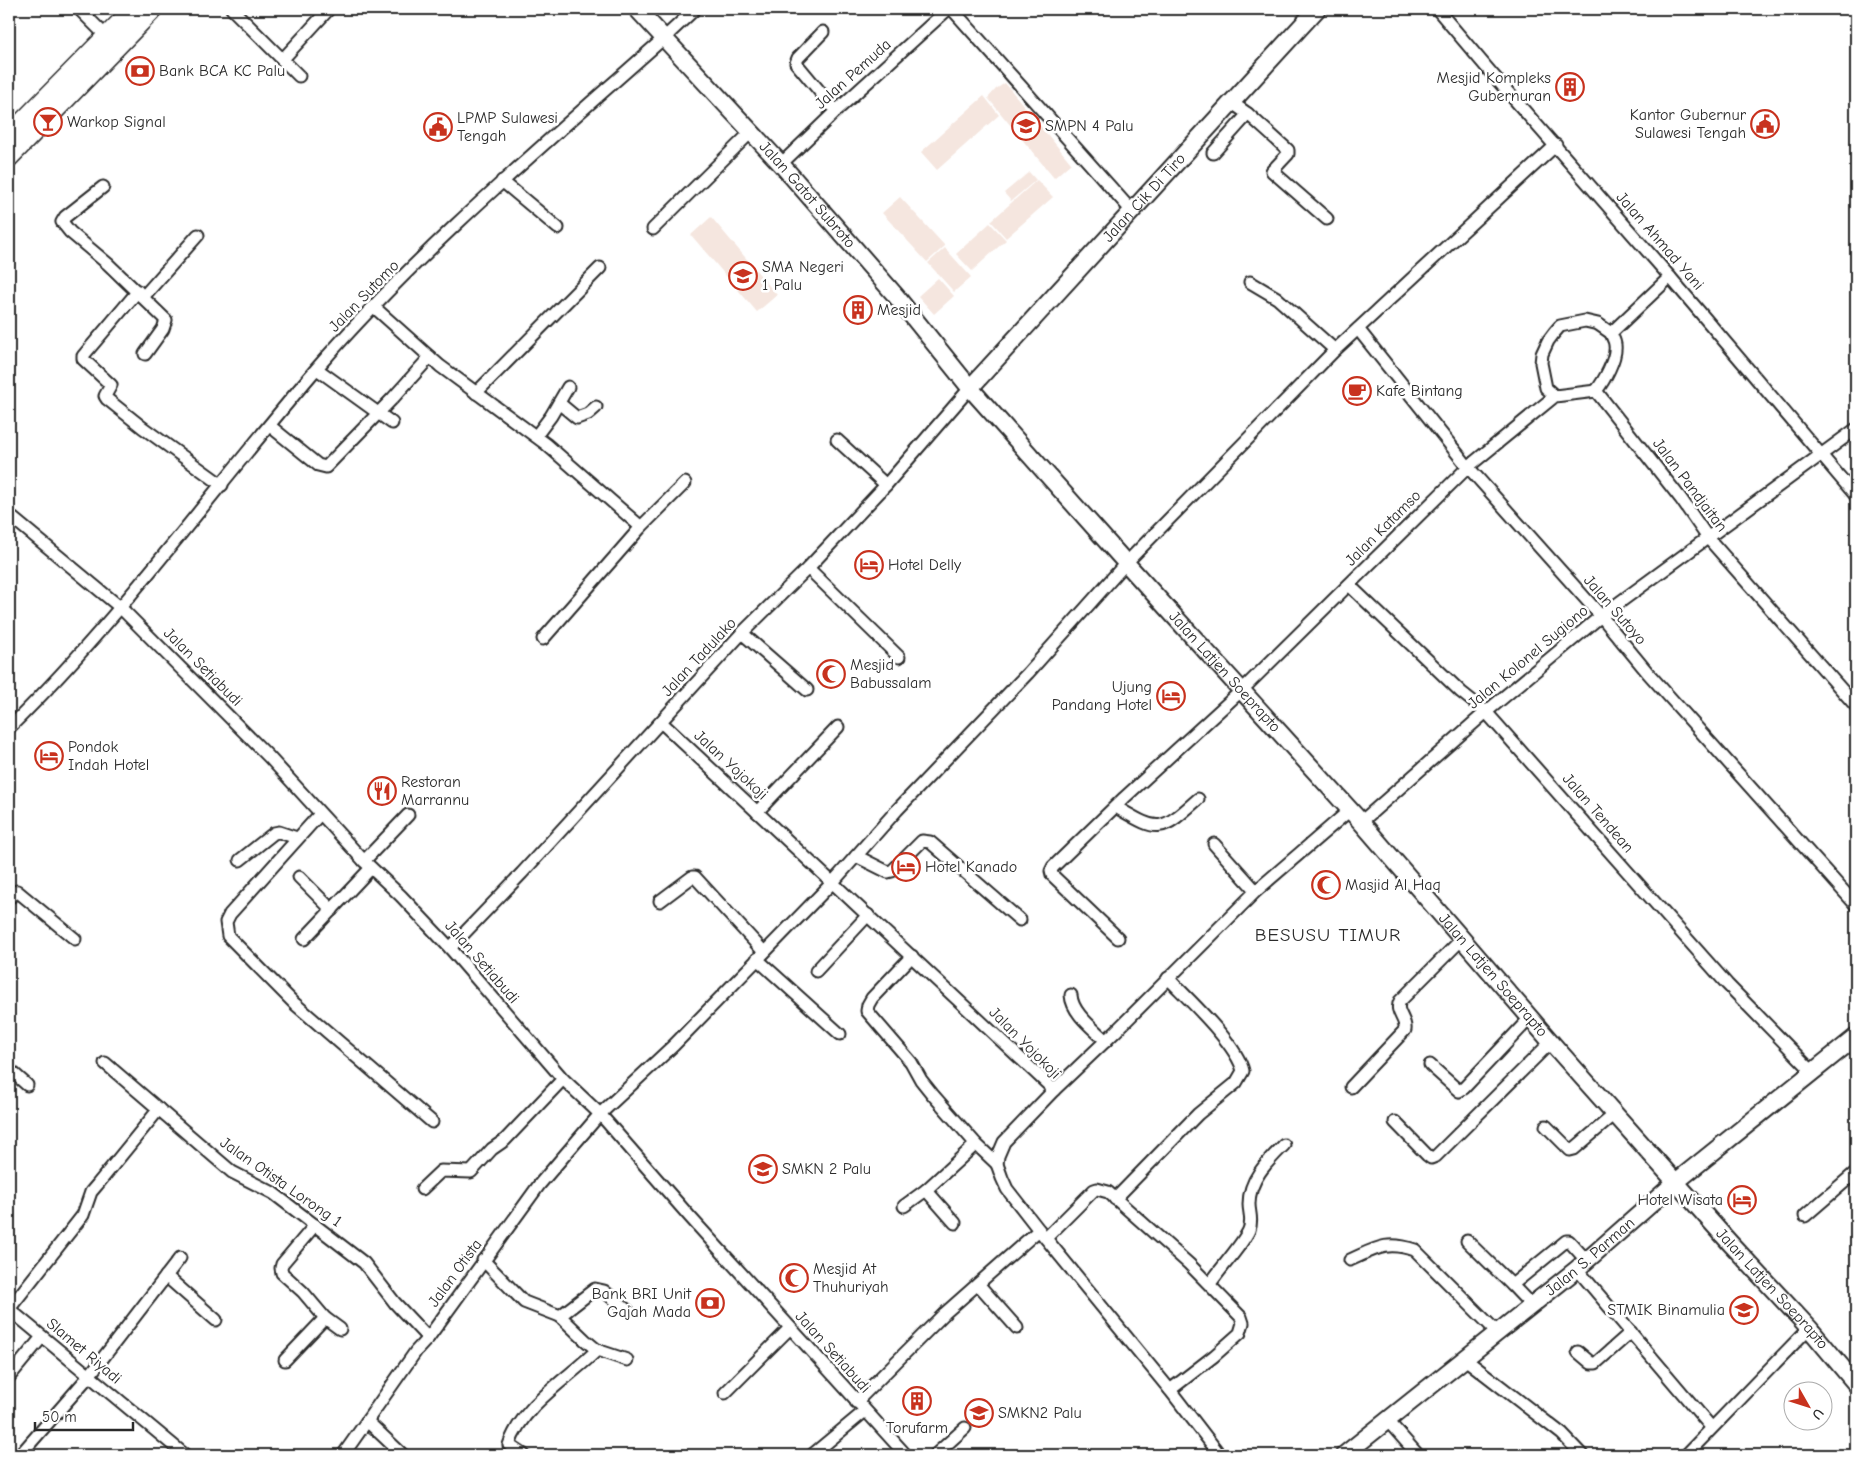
<svg xmlns="http://www.w3.org/2000/svg" width="1865" height="1464" font-family="'Comic Neue',sans-serif">
	<rect width="100%" height="100%" fill="#fff"/>
	<filter id="ink" filterUnits="userSpaceOnUse"><feTurbulence type="fractalNoise" baseFrequency=".02" numOctaves="2"/><feDisplacementMap in="SourceGraphic" scale="10" xChannelSelector="R" yChannelSelector="G"/><feConvolveMatrix kernelMatrix="1 2 1 2 8 2 1 2 1" color-interpolation-filters="sRGB"/></filter>
	<g filter="url(#ink)">
		<!-- built -->
		<g fill="#f5e6df">
			<path d="M 1005,83 L 1071,163 L 1054,178 L 988,98 L 996,89 Z"/>
			<path d="M 984,96 L 999,115 L 937,170 L 921,152 Z"/>
			<path d="M 1029,172 L 1036,180 L 1011,201 L 1004,193 Z"/>
			<path d="M 1037,180 L 1053,197 L 1006,238 L 991,221 Z"/>
			<path d="M 900,197 L 945,246 L 927,262 L 882,213 Z"/>
			<path d="M 711,217 L 777,295 L 757,312 L 691,235 Z"/>
			<path d="M 990,223 L 1006,240 L 972,271 L 956,254 Z"/>
			<path d="M 945,248 L 971,277 L 954,292 L 928,263 Z"/>
			<path d="M 938,278 L 954,296 L 934,314 L 918,296 Z"/>
		</g>
		<g fill="none" stroke-linecap="round" stroke-linejoin="round">
			<defs>
				<g id="street">
					<path d="M 79,9 L 106,36"/>
					<path d="M 232,9 L 299,76"/>
					<path d="M 952,9 L 1131,210"/>
					<path d="M 1437,9 L 1493,75 L 1670,277 L 1856,496"/>
					<path d="M 823,32 L 798,58 L 796,63 L 836,111"/>
					<path d="M 282,60 L 329,9"/>
					<path d="M 1231,102 L 1248,114 L 1288,150 L 1288,154 L 1272,171 L 1327,219"/>
					<path d="M 1213,153 L 1248,114"/>
					<path d="M 781,164 L 836,111 L 948,9"/>
					<path d="M 502,181 L 558,228"/>
					<path d="M 103,187 L 65,217 L 62,222 L 70,232 L 108,264 L 166,320 L 163,329 L 145,354"/>
					<path d="M 653,229 L 751,132"/>
					<path d="M 1670,277 L 1611,333 C 1612,337 1615,341 1615,345 C 1617,358 1604,381 1596,391 L 1681,499 L 1708,538 L 1856,706"/>
					<path d="M 1250,282 L 1277,298 L 1335,350"/>
					<path d="M 138,291 L 83,356 L 83,359 L 111,385 L 105,396 L 107,399 L 142,427 L 222,485"/>
					<path d="M 143,297 L 198,235"/>
					<path d="M 374,307 L 440,366 L 546,444 L 641,527 L 543,639"/>
					<path d="M 1358,329 L 1468,467 L 1601,616 L 1648,673 L 1856,905"/>
					<path d="M 317,369 L 392,423"/>
					<path d="M 476,393 L 600,268"/>
					<path d="M 1555,396 L 1546,388 L 1541,363 L 1542,354 L 1548,341 L 1554,333 L 1560,326 L 1585,321 L 1598,324 L 1611,333"/>
					<path d="M 559,403 L 577,418 L 588,414 L 596,407"/>
					<path d="M 270,426 L 318,465 L 326,467 L 393,398 L 430,357"/>
					<path d="M 536,436 L 551,416 L 568,387"/>
					<path d="M 837,440 L 886,485"/>
					<path d="M 9,515 L 121,608 L 269,757 L 364,861 L 401,896 L 450,948 L 563,1079 L 600,1114 L 690,1217 L 906,1455"/>
					<path d="M 641,527 L 685,483"/>
					<path d="M 808,568 L 899,657"/>
					<path d="M 1349,585 L 1461,692 L 1486,712 L 1727,984 L 1813,1072"/>
					<path d="M 742,633 L 807,690"/>
					<path d="M 661,722 L 1054,1090 L 1004,1142 L 998,1156 L 997,1164 L 1002,1178 L 1007,1189 L 1039,1230 L 1170,1390 L 1220,1455"/>
					<path d="M 9,728 C 122,617 214,488 317,368 C 422,247 545,144 664,38 L 695,9"/>
					<path d="M 1116,807 C 1159,832 1159,834 1198,799"/>
					<path d="M 757,812 L 838,727"/>
					<path d="M 320,814 L 230,914 L 226,922 L 228,936 L 295,1004 L 432,1122"/>
					<path d="M 1361,822 L 1486,712 L 1601,616 L 1856,429"/>
					<path d="M 1214,844 L 1256,891"/>
					<path d="M 856,856 L 888,872 L 892,871 L 922,841 L 930,842 L 1020,920"/>
					<path d="M 240,860 L 274,833 L 279,832 L 297,838"/>
					<path d="M 364,861 L 408,815"/>
					<path d="M 299,877 L 332,910"/>
					<path d="M 9,898 L 17,891 L 75,939"/>
					<path d="M 660,901 L 692,877 L 695,877 L 764,952"/>
					<path d="M 1118,938 L 1052,875 L 1051,871 L 1053,867 L 1124,798 L 1242,690 L 1468,467 L 1555,396 L 1596,391"/>
					<path d="M 304,939 L 371,868"/>
					<path d="M 450,948 L 522,873 L 742,633 L 808,568 L 886,485 L 970,388"/>
					<path d="M 912,956 L 872,998 L 868,1005 L 867,1011 L 911,1062 L 921,1080 L 933,1095 L 976,1144 L 997,1164"/>
					<path d="M 757,959 L 840,1034"/>
					<path d="M 816,971 L 868,915"/>
					<path d="M 1071,995 C 1072,1013 1093,1028 1106,1041"/>
					<path d="M 105,1063 L 232,1172 L 273,1193 L 364,1263 L 395,1303 L 428,1338"/>
					<path d="M 1430,1065 L 1459,1091 L 1464,1088 L 1530,1018"/>
					<path d="M 9,1069 L 27,1085"/>
					<path d="M 1351,1087 L 1405,1030 C 1407,1019 1394,1012 1400,1001 L 1462,939"/>
					<path d="M 1054,1090 L 1115,1032 L 1256,891 L 1350,810"/>
					<path d="M 1395,1122 L 1427,1155 L 1431,1158 L 1436,1156 L 1551,1042"/>
					<path d="M 1546,1126 L 1570,1150 L 1574,1149 L 1615,1114"/>
					<path d="M 422,1189 L 441,1171 L 471,1172 L 492,1149 L 505,1140 L 563,1079"/>
					<path d="M 926,1190 L 955,1223"/>
					<path d="M 1115,1199 L 1198,1114 L 1236,1083 L 1243,1071 C 1237,1044 1188,999 1168,978"/>
					<path d="M 904,1206 L 926,1190 L 976,1144"/>
					<path d="M 1805,1216 L 1856,1172"/>
					<path d="M 315,1225 L 282,1264 L 281,1268 L 282,1273 L 303,1292 L 325,1318 L 340,1329"/>
					<path d="M 1046,1238 L 1094,1190 L 1097,1189 L 1108,1192 L 1189,1264 L 1241,1317 L 1243,1323 L 1240,1333 L 1214,1356 L 1170,1390"/>
					<path d="M 1467,1241 L 1512,1285 L 1566,1241 L 1569,1241 L 1587,1261"/>
					<path d="M 483,1260 L 524,1302 L 560,1316 L 595,1289 L 604,1291 L 628,1311"/>
					<path d="M 1350,1260 C 1375,1249 1386,1240 1415,1250 L 1498,1333"/>
					<path d="M 1577,1269 L 1711,1427"/>
					<path d="M 166,1276 L 216,1320"/>
					<path d="M 978,1284 L 1017,1328"/>
					<path d="M 1210,1284 C 1219,1270 1243,1244 1249,1230 C 1253,1220 1249,1213 1249,1204 C 1249,1179 1268,1161 1284,1145"/>
					<path d="M 1512,1285 L 1532,1306"/>
					<path d="M 9,1309 L 83,1215 L 91,1192 L 97,1185 L 159,1109"/>
					<path d="M 9,1309 L 185,1455"/>
					<path d="M 560,1316 L 585,1340 L 597,1350 L 627,1360"/>
					<path d="M 1578,1352 L 1591,1363 L 1596,1363 L 1631,1332"/>
					<path d="M 1465,1359 L 1562,1434 L 1582,1455"/>
					<path d="M 285,1360 L 325,1318"/>
					<path d="M 9,1377 L 42,1337"/>
					<path d="M 725,1393 L 790,1328"/>
					<path d="M 856,1402 L 945,1313 L 1039,1230"/>
					<path d="M 367,1421 L 403,1455"/>
					<path d="M 1388,1421 L 1418,1455"/>
					<path d="M 20,1455 L 89,1376 L 180,1258"/>
					<path d="M 343,1455 L 416,1351 L 428,1338 L 539,1185 L 600,1114 L 674,1045 L 833,882 L 897,810 L 1028,673 L 1126,563 L 1335,350 L 1556,145"/>
					<path d="M 524,1455 L 509,1445 C 523,1404 568,1379 597,1350"/>
					<path d="M 812,1455 L 865,1411"/>
					<path d="M 935,1455 L 965,1428"/>
					<path d="M 1686,1455 L 1809,1328"/>
				</g>
				<g id="secondary">
					<path id="s1" d="M 637,9 L 781,164 L 896,296 L 970,388 L 1126,563 L 1361,822 L 1557,1049 L 1730,1243 L 1809,1328 L 1856,1384"/>
					<path id="s2" d="M 970,388 L 1317,9"/>
					<path id="s3" d="M 1344,1455 L 1577,1269 L 1677,1181 L 1856,1037"/>
				</g>
				<g id="primary">
					<path d="M 9,136 L 134,9"/>
					<path d="M 9,157 L 153,9"/>
				</g>
			</defs>
			<!-- street casing -->
			<use href="#street" stroke="#2b2b2b" stroke-width="15"/>
			<!-- secondary casing -->
			<use href="#secondary" stroke="#2b2b2b" stroke-width="20"/>
			<!-- primary casing -->
			<use href="#primary" stroke="#2b2b2b" stroke-width="22"/>
			<!-- street -->
			<use href="#street" stroke="#fff" stroke-width="11"/>
			<!-- secondary -->
			<use href="#secondary" stroke="#fff" stroke-width="16"/>
			<!-- primary -->
			<use href="#primary" stroke="#fff" stroke-width="19"/>
		</g>
	</g>
	<!-- icons -->
	<defs>
		<symbol id="bank-ring" viewBox="-11 -11 22 22"><circle r="9.5" fill="#fff" stroke="#c8321e" stroke-width="1.5"/><path d="M-6-4H6V4H-6ZM0-2.3a2.3 2.3 0 1 0 0 4.6a2.3 2.3 0 1 0 0-4.6Z" fill="#c8321e"/></symbol>
		<symbol id="building-ring" viewBox="-11 -11 22 22"><circle r="9.5" fill="#fff" stroke="#c8321e" stroke-width="1.5"/><path d="M-4-6H4V6H1V3H-1V6H-4ZM-2.5-4.3h1.7v1.8h-1.7ZM.8-4.3h1.7v1.8H.8ZM-2.5-1h1.7V.8h-1.7ZM.8-1h1.7V.8H.8Z" fill="#c8321e"/></symbol>
		<symbol id="bar-ring" viewBox="-11 -11 22 22"><circle r="9.5" fill="#fff" stroke="#c8321e" stroke-width="1.5"/><path d="M-6-5H6L.8 .8V4.5H3.5V6h-7V4.5H-.8V.8Z" fill="#c8321e"/></symbol>
		<symbol id="civic-ring" viewBox="-11 -11 22 22"><circle r="9.5" fill="#fff" stroke="#c8321e" stroke-width="1.5"/><path d="M-.6-6.5H3V-4.5H.6V-3L4-1V1h2V6H-6V1h2V-1L-.6-3ZM-1.2 2.5V6h2.4V2.5Z" fill="#c8321e"/></symbol>
		<symbol id="school-ring" viewBox="-11 -11 22 22"><circle r="9.5" fill="#fff" stroke="#c8321e" stroke-width="1.5"/><path d="M0-5L7-2L0 1L-7-2ZM-4 1L0 2.5L4 1V4Q0 6-4 4Z" fill="#c8321e"/></symbol>
		<symbol id="cafe-ring" viewBox="-11 -11 22 22"><circle r="9.5" fill="#fff" stroke="#c8321e" stroke-width="1.5"/><path d="M-5.5-4.5H6V0H3Q3 3.5 0 3.5H-2.5Q-5.5 3.5-5.5 0ZM3-3.2v2h1.7v-2ZM-6 4.5H4V6H-6Z" fill="#c8321e"/></symbol>
		<symbol id="hotel-ring" viewBox="-11 -11 22 22"><circle r="9.5" fill="#fff" stroke="#c8321e" stroke-width="1.5"/><path d="M-6-4.5h1.5V1H6V5H4.5V3h-9V5H-6ZM-4 0a1.8 1.8 0 1 1 3.6 0ZM.5 0V-2.5h3Q6-2.5 6 0Z" fill="#c8321e"/></symbol>
		<symbol id="mosque-ring" viewBox="-11 -11 22 22"><circle r="9.5" fill="#fff" stroke="#c8321e" stroke-width="1.5"/><path d="M3.5-4.9A6 6 0 1 0 3.5 4.9A5 5 0 1 1 3.5-4.9Z" fill="#c8321e"/></symbol>
		<symbol id="restaurant-ring" viewBox="-11 -11 22 22"><circle r="9.5" fill="#fff" stroke="#c8321e" stroke-width="1.5"/><path d="M-5-6h1v4h1v-4h1v4h1v-4h1v5L-1.5 .5V6h-2V.5L-5-1ZM5-6V6H3V1.5H1.5Q1.5-4 5-6Z" fill="#c8321e"/></symbol>
		<symbol id="university-ring" viewBox="-11 -11 22 22"><circle r="9.5" fill="#fff" stroke="#c8321e" stroke-width="1.5"/><path d="M0-5L7-2L0 1L-7-2ZM-4 1L0 2.5L4 1V4Q0 6-4 4Z" fill="#c8321e"/></symbol>
	</defs>
	<g fill-rule="evenodd">
		<use href="#bank-ring" x="124" y="55" width="32" height="32"/>
		<use href="#building-ring" x="1554" y="71" width="32" height="32"/>
		<use href="#bar-ring" x="32" y="106" width="32" height="32"/>
		<use href="#civic-ring" x="1749" y="108" width="32" height="32"/>
		<use href="#school-ring" x="1010" y="110" width="32" height="32"/>
		<use href="#civic-ring" x="422" y="111" width="32" height="32"/>
		<use href="#school-ring" x="727" y="260" width="32" height="32"/>
		<use href="#building-ring" x="842" y="294" width="32" height="32"/>
		<use href="#cafe-ring" x="1341" y="375" width="32" height="32"/>
		<use href="#hotel-ring" x="853" y="549" width="32" height="32"/>
		<use href="#mosque-ring" x="815" y="658" width="32" height="32"/>
		<use href="#hotel-ring" x="1155" y="680" width="32" height="32"/>
		<use href="#hotel-ring" x="33" y="740" width="32" height="32"/>
		<use href="#restaurant-ring" x="366" y="775" width="32" height="32"/>
		<use href="#hotel-ring" x="890" y="851" width="32" height="32"/>
		<use href="#mosque-ring" x="1310" y="869" width="32" height="32"/>
		<use href="#school-ring" x="747" y="1153" width="32" height="32"/>
		<use href="#hotel-ring" x="1726" y="1184" width="32" height="32"/>
		<use href="#mosque-ring" x="778" y="1262" width="32" height="32"/>
		<use href="#bank-ring" x="694" y="1287" width="32" height="32"/>
		<use href="#university-ring" x="1728" y="1294" width="32" height="32"/>
		<use href="#building-ring" x="901" y="1385" width="32" height="32"/>
		<use href="#school-ring" x="963" y="1397" width="32" height="32"/>
	</g>
	<g text-anchor="middle" dominant-baseline="central" stroke-width="5" stroke-linejoin="round" paint-order="stroke">
		<!-- poi labels -->
		<g font-size="16" fill="#2b2b2b" stroke="#fff" text-anchor="start">
			<text x="159" y="71">Bank BCA KC Palu</text>
			<text x="1551" y="78" text-anchor="end">Mesjid Kompleks<tspan x="1551" dy="18">Gubernuran</tspan></text>
			<text x="1746" y="115" text-anchor="end">Kantor Gubernur<tspan x="1746" dy="18">Sulawesi Tengah</tspan></text>
			<text x="457" y="118">LPMP Sulawesi<tspan x="457" dy="18">Tengah</tspan></text>
			<text x="67" y="122">Warkop Signal</text>
			<text x="1045" y="126">SMPN 4 Palu</text>
			<text x="762" y="267">SMA Negeri<tspan x="762" dy="18">1 Palu</tspan></text>
			<text x="877" y="310">Mesjid</text>
			<text x="1376" y="391">Kafe Bintang</text>
			<text x="888" y="565">Hotel Delly</text>
			<text x="850" y="665">Mesjid<tspan x="850" dy="18">Babussalam</tspan></text>
			<text x="1152" y="687" text-anchor="end">Ujung<tspan x="1152" dy="18">Pandang Hotel</tspan></text>
			<text x="68" y="747">Pondok<tspan x="68" dy="18">Indah Hotel</tspan></text>
			<text x="401" y="782">Restoran<tspan x="401" dy="18">Marrannu</tspan></text>
			<text x="925" y="867">Hotel Kanado</text>
			<text x="1345" y="885">Masjid Al Haq</text>
			<text x="782" y="1169">SMKN 2 Palu</text>
			<text x="1723" y="1200" text-anchor="end">Hotel Wisata</text>
			<text x="813" y="1269">Mesjid At<tspan x="813" dy="18">Thuhuriyah</tspan></text>
			<text x="691" y="1294" text-anchor="end">Bank BRI Unit<tspan x="691" dy="18">Gajah Mada</tspan></text>
			<text x="1725" y="1310" text-anchor="end">STMIK Binamulia</text>
			<text x="998" y="1413">SMKN2 Palu</text>
			<text x="917" y="1428" text-anchor="middle">Torufarm</text>
		</g>
		<!-- street labels -->
		<g font-size="16" fill="#2b2b2b" stroke="#fff">
			<text transform="translate(853 74) rotate(-42)">Jalan Pemuda</text>
			<text stroke="none"><textPath href="#s1" startOffset="252">Jalan Gatot Subroto</textPath></text>
			<text stroke="none"><textPath href="#s2" startOffset="258">Jalan Cik Di Tiro</textPath></text>
			<text transform="translate(1660 241) rotate(49)">Jalan Ahmad Yani</text>
			<text transform="translate(364 296) rotate(-46)">Jalan Sutomo</text>
			<text transform="translate(1690 485) rotate(53)">Jalan Pandjaitan</text>
			<text transform="translate(1383 528) rotate(-45)">Jalan Katamso</text>
			<text transform="translate(1615 610) rotate(49)">Jalan Sutoyo</text>
			<text transform="translate(699 657) rotate(-47)">Jalan Tadulako</text>
			<text transform="translate(1528 657) rotate(-40)">Jalan Kolonel Sugiono</text>
			<text transform="translate(203 667) rotate(45)">Jalan Setiabudi</text>
			<text stroke="none"><textPath href="#s1" startOffset="886">Jalan Latjen Soeprapto</textPath></text>
			<text transform="translate(731 765) rotate(43)">Jalan Yojokoji</text>
			<text transform="translate(1598 813) rotate(49)">Jalan Tendean</text>
			<text transform="translate(482 962) rotate(49)">Jalan Setiabudi</text>
			<text stroke="none"><textPath href="#s1" startOffset="1291">Jalan Latjen Soeprapto</textPath></text>
			<text transform="translate(1025 1043) rotate(45)">Jalan Yojokoji</text>
			<text transform="translate(281 1182) rotate(35)">Jalan Otista Lorong 1</text>
			<text stroke="none"><textPath href="#s3" startOffset="316">Jalan S. Parman</textPath></text>
			<text transform="translate(455 1273) rotate(-54)">Jalan Otista</text>
			<text stroke="none"><textPath href="#s1" startOffset="1711">Jalan Latjen Soeprapto</textPath></text>
			<text transform="translate(84 1351) rotate(40)">Slamet Riyadi</text>
			<text transform="translate(833 1352) rotate(48)">Jalan Setiabudi</text>
		</g>
		<!-- quarter labels -->
		<g font-size="19" letter-spacing="1" fill="#2b2b2b" stroke="#fff">
			<text x="1328" y="935">BESUSU TIMUR</text>
		</g>
	</g>
	<!-- margin -->
	<rect width="1865" height="1464" fill="none" stroke="#fff" stroke-width="30"/>
	<rect x="15" y="15" width="1835" height="1434" fill="none" stroke="#2b2b2b" stroke-width="2" filter="url(#ink)"/>
	<!-- north arrow -->
	<g transform="translate(1808 1406) rotate(129)"><circle r="24" fill="#ffffff" stroke="#aaaaaa"/>
	<path d="M0-4L9 19L0 12L-9 19Z" fill="#c8321e"/>
	<text y="-8" font-size="14" font-weight="bold" text-anchor="middle" fill="#2b2b2b">U</text>
	</g>
	<!-- scale -->
	<path d="M35 1422v8h98v-8" fill="none" stroke="#2b2b2b" stroke-width="2.5"/>
	<text x="42" y="1422" font-size="15" fill="#2b2b2b" stroke="#ffffff" stroke-width="4" paint-order="stroke">50 m</text>
</svg>
